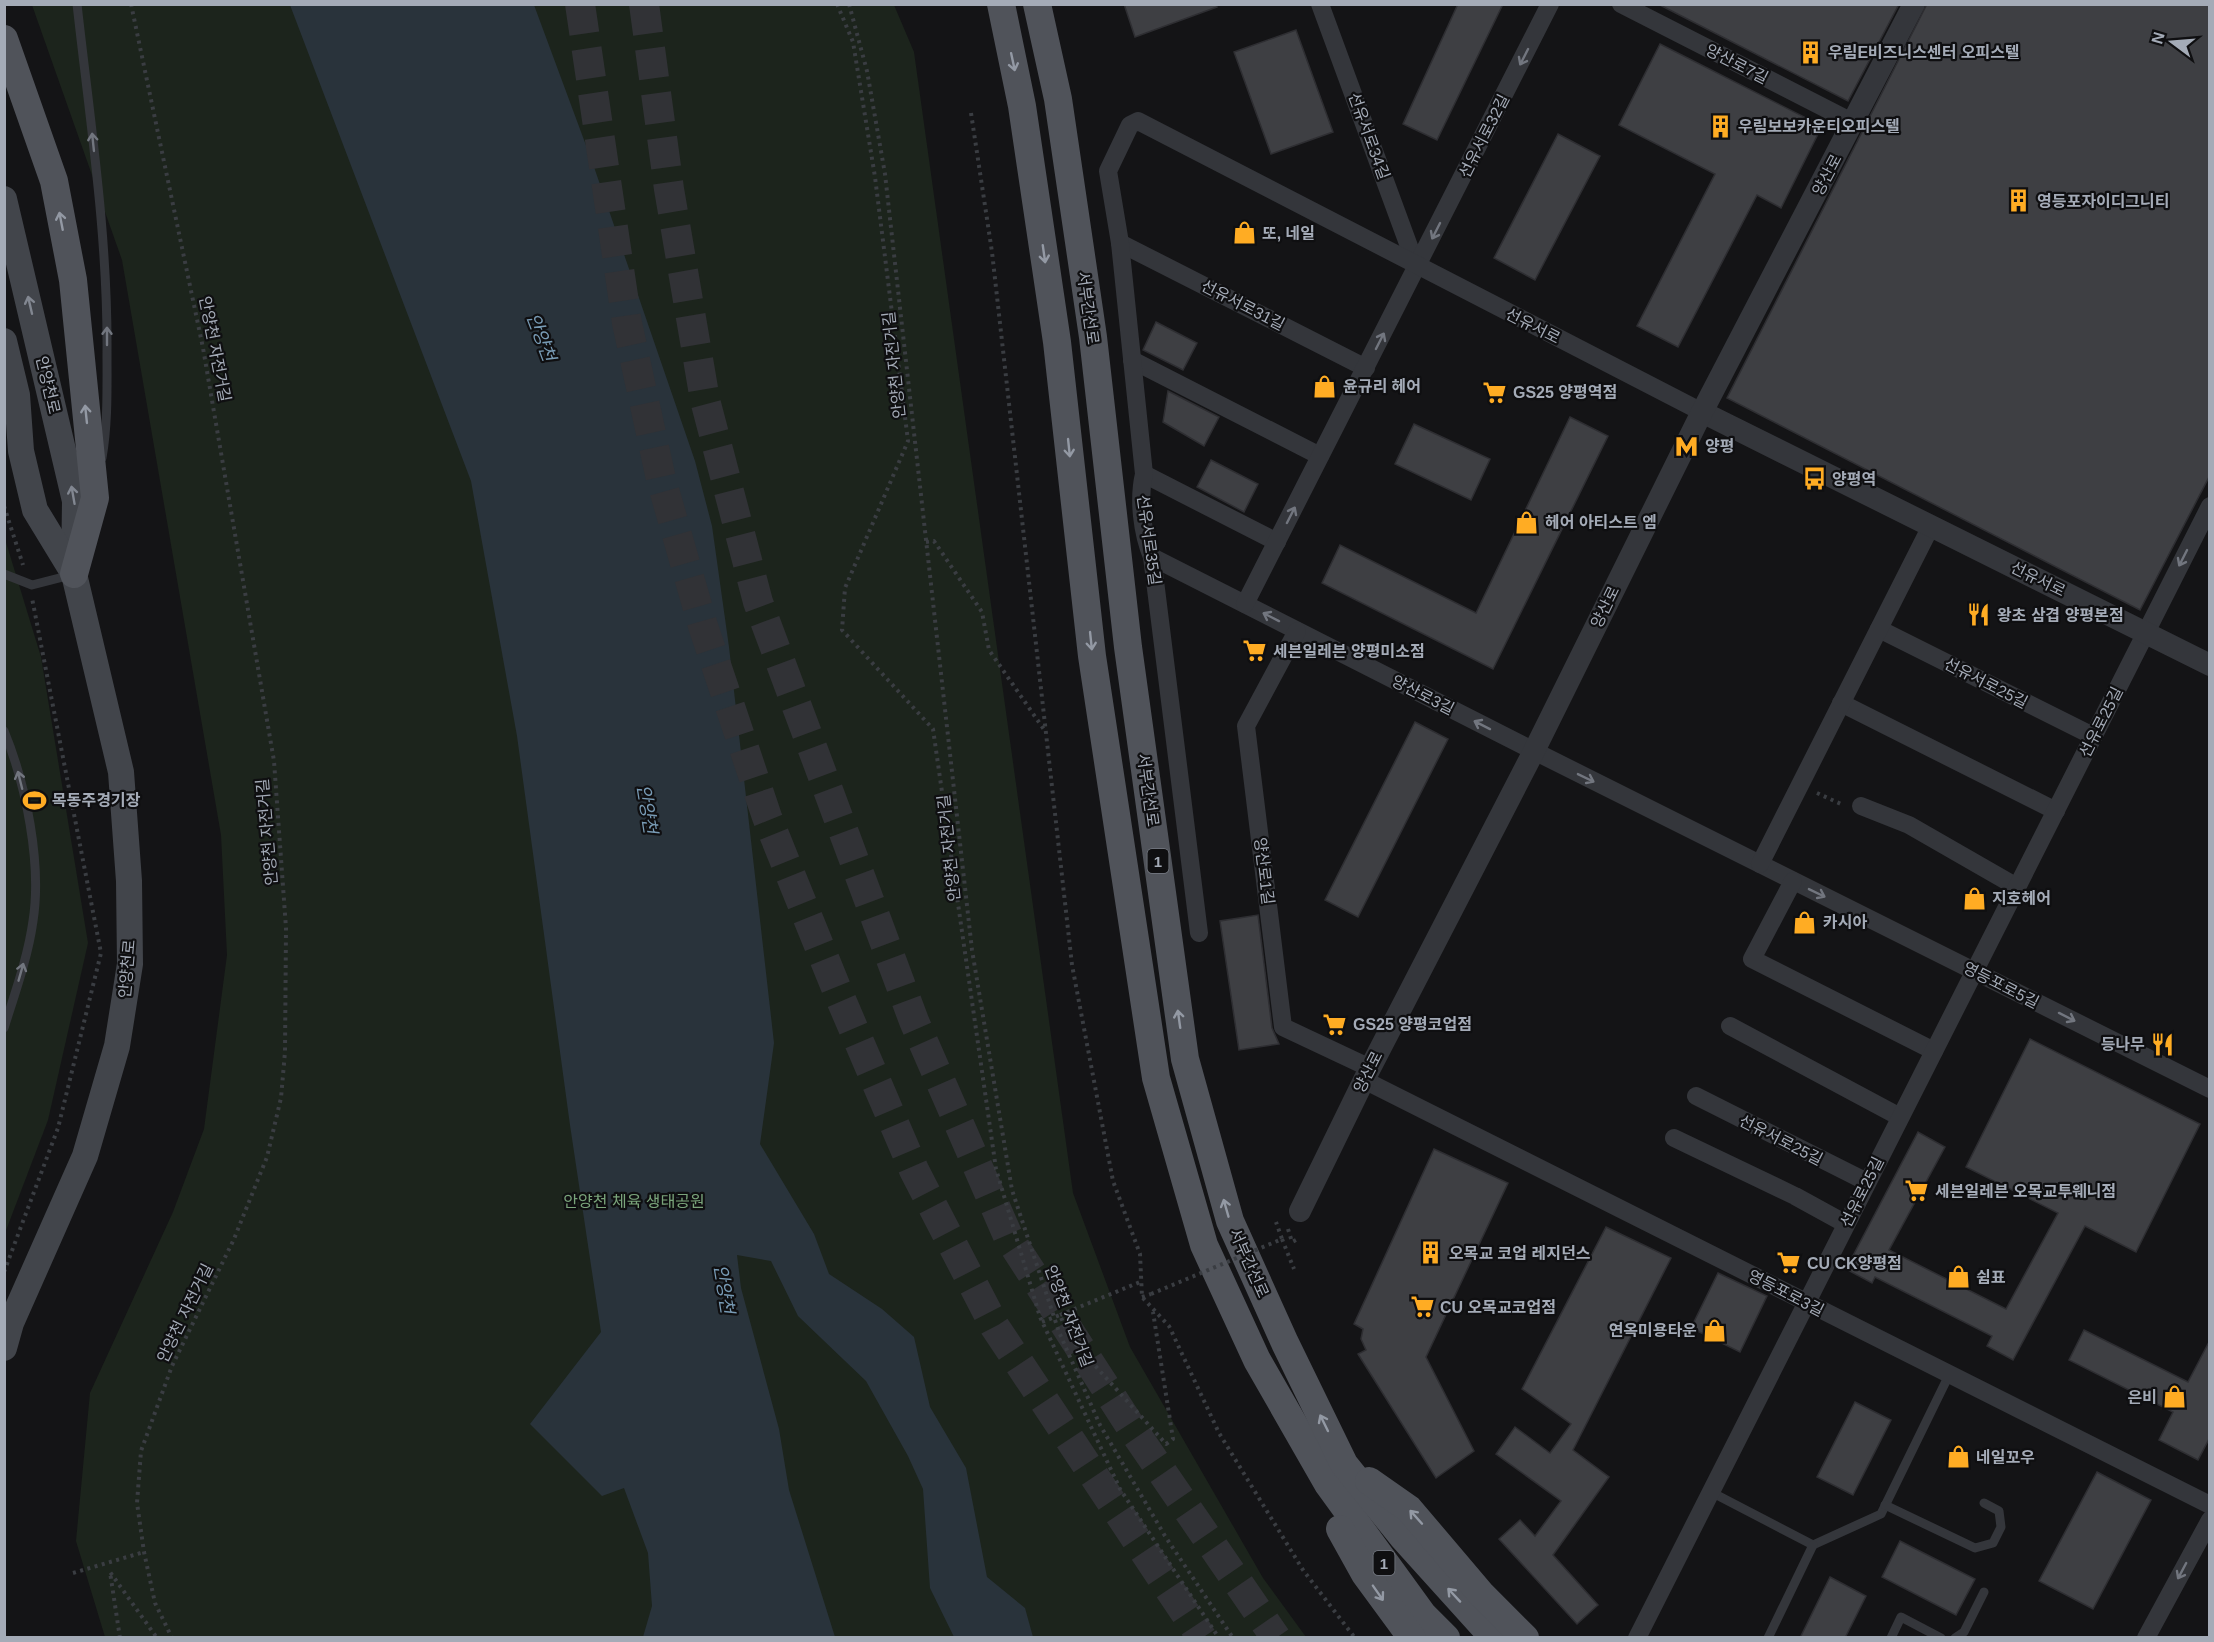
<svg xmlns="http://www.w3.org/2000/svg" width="2214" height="1642" font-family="Arial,'Noto Sans KR',sans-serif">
	<rect width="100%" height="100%" fill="#141416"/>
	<!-- green -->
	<g fill="#1c241c">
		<path d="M 32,5 L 894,5 L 914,52 L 1073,1193 L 1130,1347 L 1263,1578 L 1306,1637 L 105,1637 L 76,1541 L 90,1393 L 173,1212 L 204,1129 L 227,955 L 221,835 L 122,260 Z"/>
		<path d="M 5,539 L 41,657 L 88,943 L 48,1120 L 5,1233 Z"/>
	</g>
	<!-- water -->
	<path fill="#29333b" d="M 290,5 L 534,5 L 594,167 L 695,461 L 712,526 L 729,647 L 774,1043 L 760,1144 L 814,1234 L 829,1274 L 882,1309 L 914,1337 L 930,1407 L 966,1468 L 987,1577 L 1025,1608 L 1033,1637 L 954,1637 L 930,1588 L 923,1489 L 908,1456 L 866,1381 L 798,1316 L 771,1261 L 737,1255 L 741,1288 L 779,1429 L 789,1490 L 835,1637 L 643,1637 L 652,1606 L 648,1553 L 624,1488 L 602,1496 L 530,1424 L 601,1332 L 570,1125 L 517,736 L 471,481 Z"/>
	<!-- building -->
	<g fill="#3e3f43" stroke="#2e2e32" stroke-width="1.5">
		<path d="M 1124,4 L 1216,4 L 1217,7 L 1135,37 Z"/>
		<path d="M 1458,4 L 1503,4 L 1437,140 L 1403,124 Z"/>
		<path d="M 1658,4 L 1899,4 L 1848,101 Z"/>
		<path d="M 1927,4 L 2210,4 L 2210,475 L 2140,610 L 1727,398 Z"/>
		<path d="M 1296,30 L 1333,132 L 1271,154 L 1234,52 Z"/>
		<path d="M 1660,44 L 1822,126 L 1781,208 L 1757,195 L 1678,347 L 1637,326 L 1715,174 L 1619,125 Z"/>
		<path d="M 1558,134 L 1600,156 L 1535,280 L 1494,258 Z"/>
		<path d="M 1156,322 L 1197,343 L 1183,370 L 1143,350 Z"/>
		<path d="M 1168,391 L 1219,417 L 1204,446 L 1163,422 Z"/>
		<path d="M 1570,417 L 1608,436 L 1493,669 L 1322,583 L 1340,545 L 1476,613 Z"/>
		<path d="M 1414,424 L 1490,459 L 1471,500 L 1395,464 Z"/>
		<path d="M 1211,460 L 1258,484 L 1244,512 L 1197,487 Z"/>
		<path d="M 1415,722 L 1448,739 L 1358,917 L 1325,900 Z"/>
		<path d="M 1258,915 L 1272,1028 L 1279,1044 L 1239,1050 L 1220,921 Z"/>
		<path d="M 2030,1039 L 2200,1124 L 2136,1252 L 2085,1226 L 2013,1360 L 1987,1346 L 1992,1336 L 1875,1277 L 1872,1283 L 1846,1269 L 1918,1132 L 1945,1147 L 1889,1250 L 2006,1309 L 2058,1213 L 1966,1167 Z"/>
		<path d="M 1434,1149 L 1508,1183 L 1426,1357 L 1474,1451 L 1436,1478 L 1358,1354 L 1366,1350 L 1361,1339 L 1363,1329 L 1354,1324 Z"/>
		<path d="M 1606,1227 L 1671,1258 L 1573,1450 L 1609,1477 L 1553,1555 L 1598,1605 L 1577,1624 L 1499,1539 L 1520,1520 L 1535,1536 L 1561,1501 L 1496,1454 L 1515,1427 L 1550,1453 L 1571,1424 L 1522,1389 Z"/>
		<path d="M 1718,1273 L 1767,1296 L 1740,1352 L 1691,1328 Z"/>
		<path d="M 2084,1330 L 2188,1382 L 2210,1340 L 2210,1437 L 2198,1460 L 2159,1440 L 2173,1412 L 2069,1360 Z"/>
		<path d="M 1855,1402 L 1891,1420 L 1853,1495 L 1817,1477 Z"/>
		<path d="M 2097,1472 L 2151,1500 L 2093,1609 L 2039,1581 Z"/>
		<path d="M 1900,1541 L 1975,1579 L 1956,1615 L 1882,1577 Z"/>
		<path d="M 1830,1577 L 1866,1596 L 1845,1638 L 1800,1638 Z"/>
	</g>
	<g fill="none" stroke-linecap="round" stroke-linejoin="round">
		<!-- trunk-tunnel -->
		<g stroke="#313236" stroke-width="30" stroke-dasharray="30 15" stroke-linecap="butt">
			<path d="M 580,4 L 627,323 L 661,479 L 703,626 L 767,817 L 839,995 L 914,1170 L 995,1327 L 1202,1638"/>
			<path d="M 644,4 L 669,189 L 705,400 L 758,602 L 914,1021 L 1008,1236 L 1131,1427 L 1276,1638"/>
		</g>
		<!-- path -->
		<g stroke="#3a3d42" stroke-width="4" stroke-dasharray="3 4.5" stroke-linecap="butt">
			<path d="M 131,4 L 203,348 L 274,761 L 286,928 L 285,1052 L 281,1098 L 267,1157 L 234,1239 L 172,1366 L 141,1451 L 137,1503 L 144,1552 L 155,1603 L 172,1638"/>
			<path d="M 837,4 L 853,42 L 875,177 L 908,441 L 845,588 L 842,630 L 933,729 L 996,1169 L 1040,1317 L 1120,1489 L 1219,1638"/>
			<path d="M 849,4 L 867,71 L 885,174 L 972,950 L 1012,1190 L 1059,1332 L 1100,1425 L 1165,1536 L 1233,1638"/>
			<path d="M 971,113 L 992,252 L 1072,965 L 1113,1181 L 1140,1254 L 1142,1297 L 1169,1326 L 1219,1433 L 1303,1570 L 1355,1638"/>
			<path d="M 4,506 L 23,565"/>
			<path d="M 926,542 L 934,541 L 982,612 L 989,650 L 1045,731"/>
			<path d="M 1817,793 L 1843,805"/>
			<path d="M 1288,1229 L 1292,1242 L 1298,1239"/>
			<path d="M 1282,1239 L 1294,1269"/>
			<path d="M 4,1272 L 58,1128 L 101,953 L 32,598"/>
			<path d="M 1142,1297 L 1151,1294"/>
			<path d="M 1060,1315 L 1140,1282"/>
			<path d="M 1042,1322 L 1060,1315 L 1069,1337 L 1166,1444 L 1173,1439 L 1153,1312"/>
			<path d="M 73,1573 L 144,1552"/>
			<path d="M 120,1638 L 110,1572 L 157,1638"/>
		</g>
		<!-- service -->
		<g stroke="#34363b" stroke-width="9">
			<path d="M 77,4 C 90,121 108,236 107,353 C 107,388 108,423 102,458"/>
			<path d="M 4,574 L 32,585 L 71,575"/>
			<path d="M 4,731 C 26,784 42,864 33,921 C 28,957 15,993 4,1028"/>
			<path d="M 1711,1492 L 1813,1545 L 1881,1514 L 1949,1375"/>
			<path d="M 1885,1505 L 1975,1548 L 1993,1543 L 2001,1527 L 1999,1511 L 1984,1503"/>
			<path d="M 1768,1638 L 1813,1545"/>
			<path d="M 1891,1638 L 1901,1617 L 1941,1638"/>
			<path d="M 1955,1638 L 1964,1632 L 1984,1592"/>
		</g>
		<!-- minor -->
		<g stroke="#34363b" stroke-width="18">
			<path d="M 1320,4 L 1417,268"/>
			<path d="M 1621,4 L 1854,123"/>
			<path d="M 1120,243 L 1366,368"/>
			<path d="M 1132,360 L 1320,456"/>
			<path d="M 1144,474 L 1277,542"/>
			<path d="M 1152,557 L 1534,751 L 2210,1089"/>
			<path d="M 1245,604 L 1550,4"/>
			<path d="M 1879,629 L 2093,736"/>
			<path d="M 1297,631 L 1246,726 L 1283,1027 L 1370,1068"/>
			<path d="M 1841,703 L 2056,811"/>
			<path d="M 1861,806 L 1909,825 L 2017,887"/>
			<path d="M 1760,864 L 1931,526"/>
			<path d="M 1793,881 L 1752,959 L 1934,1051"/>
			<path d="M 1199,933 L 1152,557 C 1142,533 1138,499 1144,474 L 1120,243 L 1108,171 L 1130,125 L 1138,121 L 1702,412"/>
			<path d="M 1730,1026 L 1900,1117"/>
			<path d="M 1364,1080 L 2210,1505"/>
			<path d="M 1696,1096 L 1867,1182"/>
			<path d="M 1674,1138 L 1795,1196 L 1846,1224"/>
			<path d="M 1637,1638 L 2210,506"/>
			<path d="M 2146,1638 L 2210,1520"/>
		</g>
		<!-- tertiary -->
		<g stroke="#34363b" stroke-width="22">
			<path d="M 1702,412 L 2210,665"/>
			<path d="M 1300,1211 L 1364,1080 L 1534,751 L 1702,412 L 1914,4"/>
		</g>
		<!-- secondary -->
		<g stroke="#42454b" stroke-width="26">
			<path d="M 4,199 L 75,501 L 74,574 L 121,772 L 129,881 L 130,964 L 117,1046 L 85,1156 L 11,1323 L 4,1348"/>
			<path d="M 4,341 L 17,395 L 21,451 L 35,510 L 74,574"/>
		</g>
		<!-- primary -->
		<g stroke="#50535a" stroke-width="28">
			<path d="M 1001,4 L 1022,106 L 1057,342 L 1092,656 L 1156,1078 L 1204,1245 L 1257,1360 L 1328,1484 L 1423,1615 L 1446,1638"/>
			<path d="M 1037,4 L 1058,99 L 1093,337 L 1128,647 L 1185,1059 L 1230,1221 L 1285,1343 L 1344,1464 L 1402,1536 L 1494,1638"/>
			<path d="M 4,39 L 54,181 L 73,280 L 95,498 L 74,574"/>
			<path d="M 1369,1481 L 1409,1509 L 1482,1595 L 1525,1638"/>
			<path d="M 1340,1529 L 1365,1574 L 1412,1638"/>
		</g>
		<!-- path-bridge -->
		<path stroke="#3a3d42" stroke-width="4" stroke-dasharray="3 4.5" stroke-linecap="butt" d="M 1151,1294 L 1282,1239 L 1276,1222"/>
	</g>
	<!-- one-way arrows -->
	<defs><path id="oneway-shaft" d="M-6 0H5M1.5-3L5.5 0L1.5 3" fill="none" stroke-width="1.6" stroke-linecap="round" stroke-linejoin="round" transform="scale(1.5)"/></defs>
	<g stroke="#72767f">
		<use href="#oneway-shaft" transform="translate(1524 57) rotate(117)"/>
		<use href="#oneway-shaft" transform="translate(93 142) rotate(-96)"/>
		<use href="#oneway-shaft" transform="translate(1436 231) rotate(117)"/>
		<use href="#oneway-shaft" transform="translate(107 336) rotate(-90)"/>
		<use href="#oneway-shaft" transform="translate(1380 341) rotate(-63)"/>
		<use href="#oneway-shaft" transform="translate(1291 515) rotate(-63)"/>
		<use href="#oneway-shaft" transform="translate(2183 558) rotate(117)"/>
		<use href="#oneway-shaft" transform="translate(1271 617) rotate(-153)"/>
		<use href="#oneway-shaft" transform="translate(1482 725) rotate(-153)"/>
		<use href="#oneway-shaft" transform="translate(1586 778) rotate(26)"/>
		<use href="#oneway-shaft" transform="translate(20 780) rotate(-104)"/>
		<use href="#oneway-shaft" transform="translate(1817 893) rotate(26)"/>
		<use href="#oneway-shaft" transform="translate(21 972) rotate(-74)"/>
		<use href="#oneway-shaft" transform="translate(2067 1017) rotate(27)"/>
		<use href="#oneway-shaft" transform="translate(2182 1571) rotate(118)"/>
	</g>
	<g stroke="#9399a4">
		<use href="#oneway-shaft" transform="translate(1013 62) rotate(78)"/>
		<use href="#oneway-shaft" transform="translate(61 221) rotate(-101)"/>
		<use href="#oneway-shaft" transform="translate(1044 254) rotate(82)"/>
		<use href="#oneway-shaft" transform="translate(86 414) rotate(-96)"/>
		<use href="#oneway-shaft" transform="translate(1069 448) rotate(84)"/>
		<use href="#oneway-shaft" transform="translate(1091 641) rotate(84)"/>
		<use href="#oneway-shaft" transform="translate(1179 1019) rotate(-98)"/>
		<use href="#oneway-shaft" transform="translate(1226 1208) rotate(-106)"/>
		<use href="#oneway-shaft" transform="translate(1324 1423) rotate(-116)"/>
		<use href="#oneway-shaft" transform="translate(1416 1517) rotate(-132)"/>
		<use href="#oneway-shaft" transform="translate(1378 1593) rotate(55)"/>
		<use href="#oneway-shaft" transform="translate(1454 1595) rotate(-133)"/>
	</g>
	<g stroke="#828791">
		<use href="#oneway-shaft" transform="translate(30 305) rotate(-103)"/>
		<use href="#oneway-shaft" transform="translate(73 495) rotate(-100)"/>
	</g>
	<!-- icons -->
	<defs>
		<symbol id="building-bare" viewBox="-9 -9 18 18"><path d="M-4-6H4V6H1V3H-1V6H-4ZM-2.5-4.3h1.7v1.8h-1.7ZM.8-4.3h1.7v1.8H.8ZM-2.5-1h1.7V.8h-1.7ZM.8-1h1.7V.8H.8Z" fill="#ffac23" stroke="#0f0f11" stroke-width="2.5" paint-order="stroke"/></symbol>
		<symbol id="shop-bare" viewBox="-9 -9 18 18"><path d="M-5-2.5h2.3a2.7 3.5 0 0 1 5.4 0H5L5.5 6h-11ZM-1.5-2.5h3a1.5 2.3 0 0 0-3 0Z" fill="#ffac23" stroke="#0f0f11" stroke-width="2.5" paint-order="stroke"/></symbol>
		<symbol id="supermarket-bare" viewBox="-9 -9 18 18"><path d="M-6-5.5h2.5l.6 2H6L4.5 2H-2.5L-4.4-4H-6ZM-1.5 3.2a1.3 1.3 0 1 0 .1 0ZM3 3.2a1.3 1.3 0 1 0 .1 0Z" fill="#ffac23" stroke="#0f0f11" stroke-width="2.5" paint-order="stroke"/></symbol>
		<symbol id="metro-bare" viewBox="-9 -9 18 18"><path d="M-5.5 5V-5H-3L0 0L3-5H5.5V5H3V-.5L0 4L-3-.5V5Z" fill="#ffac23" stroke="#0f0f11" stroke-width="2.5" paint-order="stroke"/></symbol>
		<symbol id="bus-bare" viewBox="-9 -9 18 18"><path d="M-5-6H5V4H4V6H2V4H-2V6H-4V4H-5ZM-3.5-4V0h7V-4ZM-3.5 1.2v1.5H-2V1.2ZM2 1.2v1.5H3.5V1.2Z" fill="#ffac23" stroke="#0f0f11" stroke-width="2.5" paint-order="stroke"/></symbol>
		<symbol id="restaurant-bare" viewBox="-9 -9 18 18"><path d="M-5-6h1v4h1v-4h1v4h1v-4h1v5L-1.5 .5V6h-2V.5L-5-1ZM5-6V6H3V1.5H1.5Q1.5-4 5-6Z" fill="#ffac23" stroke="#0f0f11" stroke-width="2.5" paint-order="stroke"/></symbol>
		<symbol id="stadium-bare" viewBox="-9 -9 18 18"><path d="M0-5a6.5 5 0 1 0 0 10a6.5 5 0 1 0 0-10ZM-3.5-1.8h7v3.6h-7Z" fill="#ffac23" stroke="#0f0f11" stroke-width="2.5" paint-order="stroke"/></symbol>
	</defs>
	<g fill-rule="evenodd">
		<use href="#building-bare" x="1794" y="36" width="33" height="33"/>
		<use href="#building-bare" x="1704" y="110" width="33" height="33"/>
		<use href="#building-bare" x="2002" y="184" width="33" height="33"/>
		<use href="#shop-bare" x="1228" y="216" width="33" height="33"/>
		<use href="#shop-bare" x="1308" y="370" width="33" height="33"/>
		<use href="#supermarket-bare" x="1478" y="376" width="33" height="33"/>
		<use href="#metro-bare" x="1670" y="430" width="33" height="33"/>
		<use href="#bus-bare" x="1798" y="462" width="33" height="33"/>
		<use href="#shop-bare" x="1510" y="506" width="33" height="33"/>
		<use href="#restaurant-bare" x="1962" y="598" width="33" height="33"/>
		<use href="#supermarket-bare" x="1238" y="634" width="33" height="33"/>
		<use href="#stadium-bare" x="18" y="784" width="33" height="33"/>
		<use href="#shop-bare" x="1958" y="882" width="33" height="33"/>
		<use href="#shop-bare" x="1788" y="906" width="33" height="33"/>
		<use href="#supermarket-bare" x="1318" y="1008" width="33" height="33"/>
		<use href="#restaurant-bare" x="2146" y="1028" width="33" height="33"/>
		<use href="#supermarket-bare" x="1900" y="1174" width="33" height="33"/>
		<use href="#building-bare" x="1414" y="1236" width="33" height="33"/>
		<use href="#supermarket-bare" x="1772" y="1246" width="33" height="33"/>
		<use href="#shop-bare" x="1942" y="1260" width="33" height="33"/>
		<use href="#supermarket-bare" x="1406" y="1290" width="33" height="33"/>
		<use href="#shop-bare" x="1698" y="1314" width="33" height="33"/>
		<use href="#shop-bare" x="2158" y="1380" width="33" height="33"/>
		<use href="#shop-bare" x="1942" y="1440" width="33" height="33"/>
	</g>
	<g text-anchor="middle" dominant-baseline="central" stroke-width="4.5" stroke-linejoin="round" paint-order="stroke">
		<!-- shield labels -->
		<g fill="#0f0f11" stroke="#777c85" stroke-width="1.5">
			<rect x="1147.5" y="849" width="21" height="24" rx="4.5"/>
			<rect x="1373.5" y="1551" width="21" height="24" rx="4.5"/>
		</g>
		<g font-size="15" font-weight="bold" fill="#a4abb7">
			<text x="1158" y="861">1</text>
			<text x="1384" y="1563">1</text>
		</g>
		<!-- poi labels -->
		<g font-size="16" font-weight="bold" fill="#a4abb7" stroke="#0f0f11" text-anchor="start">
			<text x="1828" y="52">우림E비즈니스센터 오피스텔</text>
			<text x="1738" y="126">우림보보카운티오피스텔</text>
			<text x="2037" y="201">영등포자이디그니티</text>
			<text x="1262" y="233">또, 네일</text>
			<text x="1343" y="386">윤규리 헤어</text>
			<text x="1513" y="392">GS25 양평역점</text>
			<text x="1705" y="446">양평</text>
			<text x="1832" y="479">양평역</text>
			<text x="1545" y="522">헤어 아티스트 엠</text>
			<text x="1997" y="615">왕초 삼겹 양평본점</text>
			<text x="1273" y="651">세븐일레븐 양평미소점</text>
			<text x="52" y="800">목동주경기장</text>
			<text x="1992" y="898">지호헤어</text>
			<text x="1823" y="922">카시아</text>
			<text x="1353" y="1024">GS25 양평코업점</text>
			<text x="2145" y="1044" text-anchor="end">등나무</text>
			<text x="1935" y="1191">세븐일레븐 오목교투웨니점</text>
			<text x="1449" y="1253">오목교 코업 레지던스</text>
			<text x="1807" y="1263">CU CK양평점</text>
			<text x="1976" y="1277">쉼표</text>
			<text x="1440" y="1307">CU 오목교코업점</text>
			<text x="1697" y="1330" text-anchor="end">연옥미용타운</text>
			<text x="2157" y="1397" text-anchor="end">은비</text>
			<text x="1976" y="1457">네일꼬우</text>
		</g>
		<!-- street labels -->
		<g font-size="16" fill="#a4abb7" stroke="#0f0f11">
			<text transform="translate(1737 64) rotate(27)">양산로7길</text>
			<text transform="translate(1369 136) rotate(70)">선유서로34길</text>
			<text transform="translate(1484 136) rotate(-63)">선유서로32길</text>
			<text transform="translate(1827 175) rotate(-62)">양산로</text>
			<text transform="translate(1243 305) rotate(27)">선유서로31길</text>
			<text transform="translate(1088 308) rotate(82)">서부간선로</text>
			<text transform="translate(1533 326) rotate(27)">선유서로</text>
			<text transform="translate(215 349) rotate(79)">안양천 자전거길</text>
			<text transform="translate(894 365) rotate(-96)">안양천 자전거길</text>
			<text transform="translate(48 385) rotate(77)">안양천로</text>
			<text transform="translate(1149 540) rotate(82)">선유서로35길</text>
			<text transform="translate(2038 579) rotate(26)">선유서로</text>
			<text transform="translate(1605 607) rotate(-64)">양산로</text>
			<text transform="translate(1986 683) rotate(27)">선유서로25길</text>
			<text transform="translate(1423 695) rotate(27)">양산로3길</text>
			<text transform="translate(2101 722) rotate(-63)">선유로25길</text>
			<text transform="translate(1148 790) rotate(82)">서부간선로</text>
			<text transform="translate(267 832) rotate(-95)">안양천 자전거길</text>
			<text transform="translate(949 848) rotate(-96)">안양천 자전거길</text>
			<text transform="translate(1264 871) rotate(83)">양산로1길</text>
			<text transform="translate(127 969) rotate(-85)">안양천로</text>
			<text transform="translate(2001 985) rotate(27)">영등포로5길</text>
			<text transform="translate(1368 1072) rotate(-63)">양산로</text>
			<text transform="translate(1781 1140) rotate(27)">선유서로25길</text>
			<text transform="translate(1862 1192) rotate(-63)">선유로25길</text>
			<text transform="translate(1249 1263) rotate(66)">서부간선로</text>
			<text transform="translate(1786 1293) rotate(27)">영등포로3길</text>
			<text transform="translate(185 1313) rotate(-64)">안양천 자전거길</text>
			<text transform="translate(1069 1316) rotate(69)">안양천 자전거길</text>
		</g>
		<!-- park labels -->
		<g font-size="16" fill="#7aa47b" stroke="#0f0f11">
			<text x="634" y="1201">안양천 체육 생태공원</text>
		</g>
		<!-- water labels -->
		<g font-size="18" font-style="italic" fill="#789bb5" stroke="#0f0f11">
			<text transform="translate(541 337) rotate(69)">안양천</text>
			<text transform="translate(647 809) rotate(81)">안양천</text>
			<text transform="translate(724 1289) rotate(81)">안양천</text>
		</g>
	</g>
	<!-- border -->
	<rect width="2214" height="1642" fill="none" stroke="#a4abb7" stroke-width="12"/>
	<!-- north arrow -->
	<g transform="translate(2172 42) rotate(286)" stroke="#0f0f11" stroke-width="4.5" paint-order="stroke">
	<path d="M0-4.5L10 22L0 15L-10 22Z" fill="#a4abb7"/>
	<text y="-9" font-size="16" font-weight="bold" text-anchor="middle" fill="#a4abb7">N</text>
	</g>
</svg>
